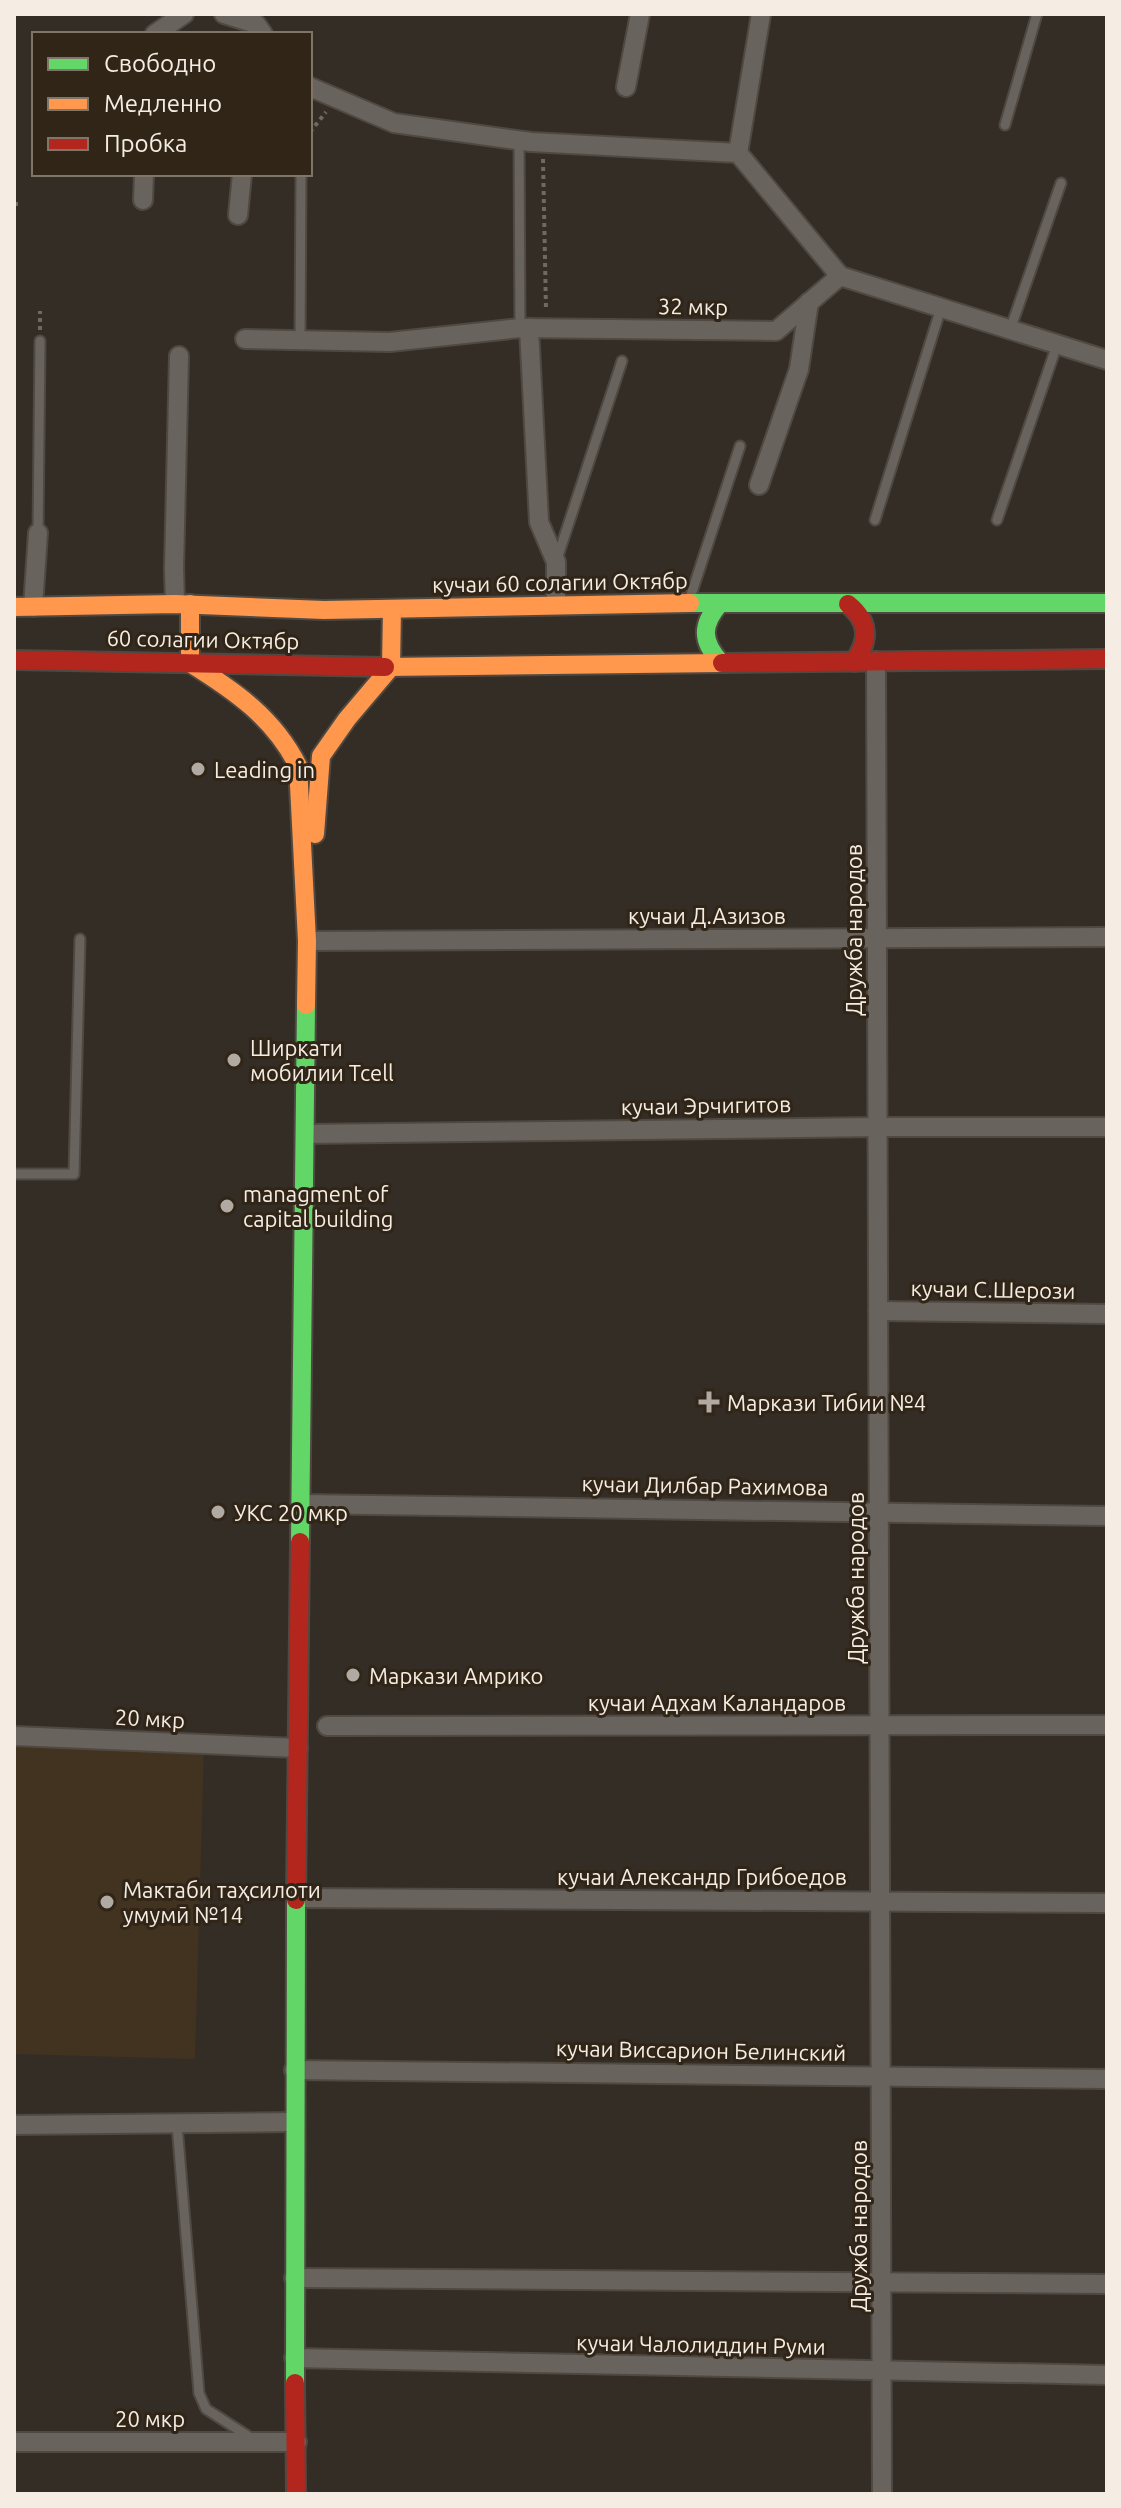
<svg xmlns="http://www.w3.org/2000/svg" width="1121" height="2508" font-family="Ubuntu,sans-serif">
	<rect width="100%" height="100%" fill="#342d26"/>
	<!-- built -->
	<path fill="#423220" d="M 14,1744 L 204,1749 L 195,2059 L 14,2054 Z"/>
	<g fill="none" stroke-linecap="round" stroke-linejoin="round">
		<defs>
			<g id="lane">
				<path d="M 1005,125 L 1037,14"/>
				<path d="M 519,141 L 520,328"/>
				<path d="M 1010,330 L 1061,183"/>
				<path d="M 300,340 L 301,174"/>
				<path d="M 875,520 L 941,308"/>
				<path d="M 997,520 L 1057,345"/>
				<path d="M 38,533 L 40,341"/>
				<path d="M 557,559 L 622,361"/>
				<path d="M 691,595 L 740,446"/>
				<path d="M 14,1174 L 74,1174 L 80,939"/>
				<path d="M 177,2125 L 199,2393 L 206,2409 L 251,2438"/>
			</g>
			<g id="street">
				<path d="M 224,14 L 256,24 L 263,34"/>
				<path d="M 155,34 L 184,14"/>
				<path d="M 310,87 L 394,123 L 531,142 L 738,153 L 840,276"/>
				<path d="M 626,87 L 640,14"/>
				<path d="M 738,153 L 761,14"/>
				<path d="M 143,200 L 144,174"/>
				<path d="M 238,215 L 242,174"/>
				<path d="M 529,328 L 539,522 L 556,562 L 556,605"/>
				<path d="M 245,339 L 390,342 L 520,328 L 776,331 L 840,276 L 1107,360"/>
				<path d="M 759,485 L 799,369 L 809,302"/>
				<path d="M 175,604 L 174,568 L 179,356"/>
				<path d="M 33,607 L 38,533"/>
				<path d="M 876,661 L 882,2494"/>
				<path d="M 307,941 L 1107,937"/>
				<path d="M 305,1134 L 878,1127 L 1107,1127"/>
				<path d="M 878,1311 L 1107,1314"/>
				<path d="M 302,1504 L 1107,1516"/>
				<path d="M 327,1726 L 1107,1725"/>
				<path d="M 14,1736 L 298,1748"/>
				<path d="M 297,1898 L 1107,1903"/>
				<path d="M 294,2070 L 1107,2079"/>
				<path d="M 14,2125 L 294,2122"/>
				<path d="M 294,2278 L 1107,2284"/>
				<path d="M 294,2358 L 1107,2375"/>
				<path d="M 14,2442 L 297,2442"/>
			</g>
			<g id="fast">
				<path d="M 690,603 L 1107,603"/>
				<path d="M 720,603 C 701,625 701,641 721,663"/>
				<path d="M 300,1542 L 306,1005"/>
				<path d="M 295,2383 L 296,1900"/>
			</g>
			<g id="slow">
				<path d="M 190,604 L 190,663 C 235,691 274,718 298,766 L 307,941 L 306,1005"/>
				<path d="M 14,607 L 175,604 L 324,610 L 690,603"/>
				<path d="M 385,667 L 722,663"/>
				<path d="M 315,834 L 321,756 L 347,719 L 391,667 L 392,609"/>
			</g>
			<g id="jam">
				<path d="M 848,604 C 869,621 870,640 854,662"/>
				<path d="M 14,660 L 385,667"/>
				<path d="M 722,663 L 1107,659"/>
				<path d="M 296,1900 L 300,1542"/>
				<path d="M 295,2383 L 296,2494"/>
			</g>
		</defs>
		<!-- lane casing -->
		<use href="#lane" stroke="#4f4942" stroke-width="13"/>
		<!-- street casing -->
		<use href="#street" stroke="#4f4942" stroke-width="22"/>
		<!-- fast casing -->
		<use href="#fast" stroke="#4f4942" stroke-width="22"/>
		<!-- slow casing -->
		<use href="#slow" stroke="#4f4942" stroke-width="22"/>
		<!-- jam casing -->
		<use href="#jam" stroke="#4f4942" stroke-width="22"/>
		<!-- path -->
		<g stroke="#6e6964" stroke-width="4" stroke-dasharray="4 4" stroke-linecap="butt">
			<path d="M 310,132 L 326,112"/>
			<path d="M 543,159 L 546,310"/>
			<path d="M 14,204 L 18,204"/>
			<path d="M 40,330 L 40,311"/>
		</g>
		<!-- lane -->
		<use href="#lane" stroke="#68635d" stroke-width="9"/>
		<!-- street -->
		<use href="#street" stroke="#68635d" stroke-width="18"/>
		<!-- fast -->
		<use href="#fast" stroke="#63d668" stroke-width="18"/>
		<!-- slow -->
		<use href="#slow" stroke="#ff974d" stroke-width="18"/>
		<!-- jam -->
		<use href="#jam" stroke="#b3261e" stroke-width="18"/>
	</g>
	<!-- markers -->
	<g fill="#b1aaa2" stroke="#302517" stroke-width="3">
		<circle cx="198" cy="769" r="8"/>
		<circle cx="234" cy="1060" r="8"/>
		<circle cx="227" cy="1206" r="8"/>
		<path d="M705 1390h8v8h8v8h-8v8h-8v-8h-8v-8h8z"/>
		<circle cx="218" cy="1512" r="8"/>
		<circle cx="353" cy="1675" r="8"/>
		<circle cx="107" cy="1902" r="8"/>
	</g>
	<g text-anchor="middle" dominant-baseline="central" stroke-width="6" stroke-linejoin="round" paint-order="stroke">
		<!-- street labels -->
		<g font-size="22" fill="#f5ede4" stroke="#302517">
			<text transform="translate(693 306) rotate(1)">32 мкр</text>
			<text transform="translate(560 582) rotate(-1)">кучаи 60 солагии Октябр</text>
			<text transform="translate(203 639) rotate(1)">60 солагии Октябр</text>
			<text x="707" y="915">кучаи Д.Азизов</text>
			<text transform="translate(853 930) rotate(-90)">Дружба народов</text>
			<text transform="translate(706 1105) rotate(-1)">кучаи Эрчигитов</text>
			<text transform="translate(993 1289) rotate(1)">кучаи С.Шерози</text>
			<text transform="translate(705 1485) rotate(1)">кучаи Дилбар Рахимова</text>
			<text transform="translate(855 1578) rotate(-90)">Дружба народов</text>
			<text x="717" y="1702">кучаи Адхам Каландаров</text>
			<text transform="translate(150 1718) rotate(3)">20 мкр</text>
			<text x="702" y="1876">кучаи Александр Грибоедов</text>
			<text transform="translate(701 2050) rotate(1)">кучаи Виссарион Белинский</text>
			<text transform="translate(858 2226) rotate(-90)">Дружба народов</text>
			<text transform="translate(701 2344) rotate(1)">кучаи Чалолиддин Руми</text>
			<text x="150" y="2418">20 мкр</text>
		</g>
		<!-- poi labels -->
		<g font-size="22" fill="#f5ede4" stroke="#302517" text-anchor="start">
			<text x="214" y="769">Leading in</text>
			<text x="250" y="1047">Ширкати<tspan x="250" dy="25">мобилии Tcell</tspan></text>
			<text x="243" y="1193">managment of<tspan x="243" dy="25">capital building</tspan></text>
			<text x="727" y="1402">Маркази Тибии №4</text>
			<text x="234" y="1512">УКС 20 мкр</text>
			<text x="369" y="1675">Маркази Амрико</text>
			<text x="123" y="1889">Мактаби таҳсилоти<tspan x="123" dy="25">умумӣ №14</tspan></text>
		</g>
	</g>
	<!-- border -->
	<rect width="1121" height="2508" fill="none" stroke="#f5ede4" stroke-width="32"/>
	<!-- legend -->
	<rect x="32" y="32" width="280" height="144" fill="#302517" stroke="#7f7569" stroke-width="2"/>
	<rect x="48" y="58" width="40" height="12" fill="#63d668" stroke="#7f7569" stroke-width="2"/>
	<text x="104" y="72" font-size="24" fill="#f5ede4">Свободно</text>
	<rect x="48" y="98" width="40" height="12" fill="#ff974d" stroke="#7f7569" stroke-width="2"/>
	<text x="104" y="112" font-size="24" fill="#f5ede4">Медленно</text>
	<rect x="48" y="138" width="40" height="12" fill="#b3261e" stroke="#7f7569" stroke-width="2"/>
	<text x="104" y="152" font-size="24" fill="#f5ede4">Пробка</text>
</svg>
